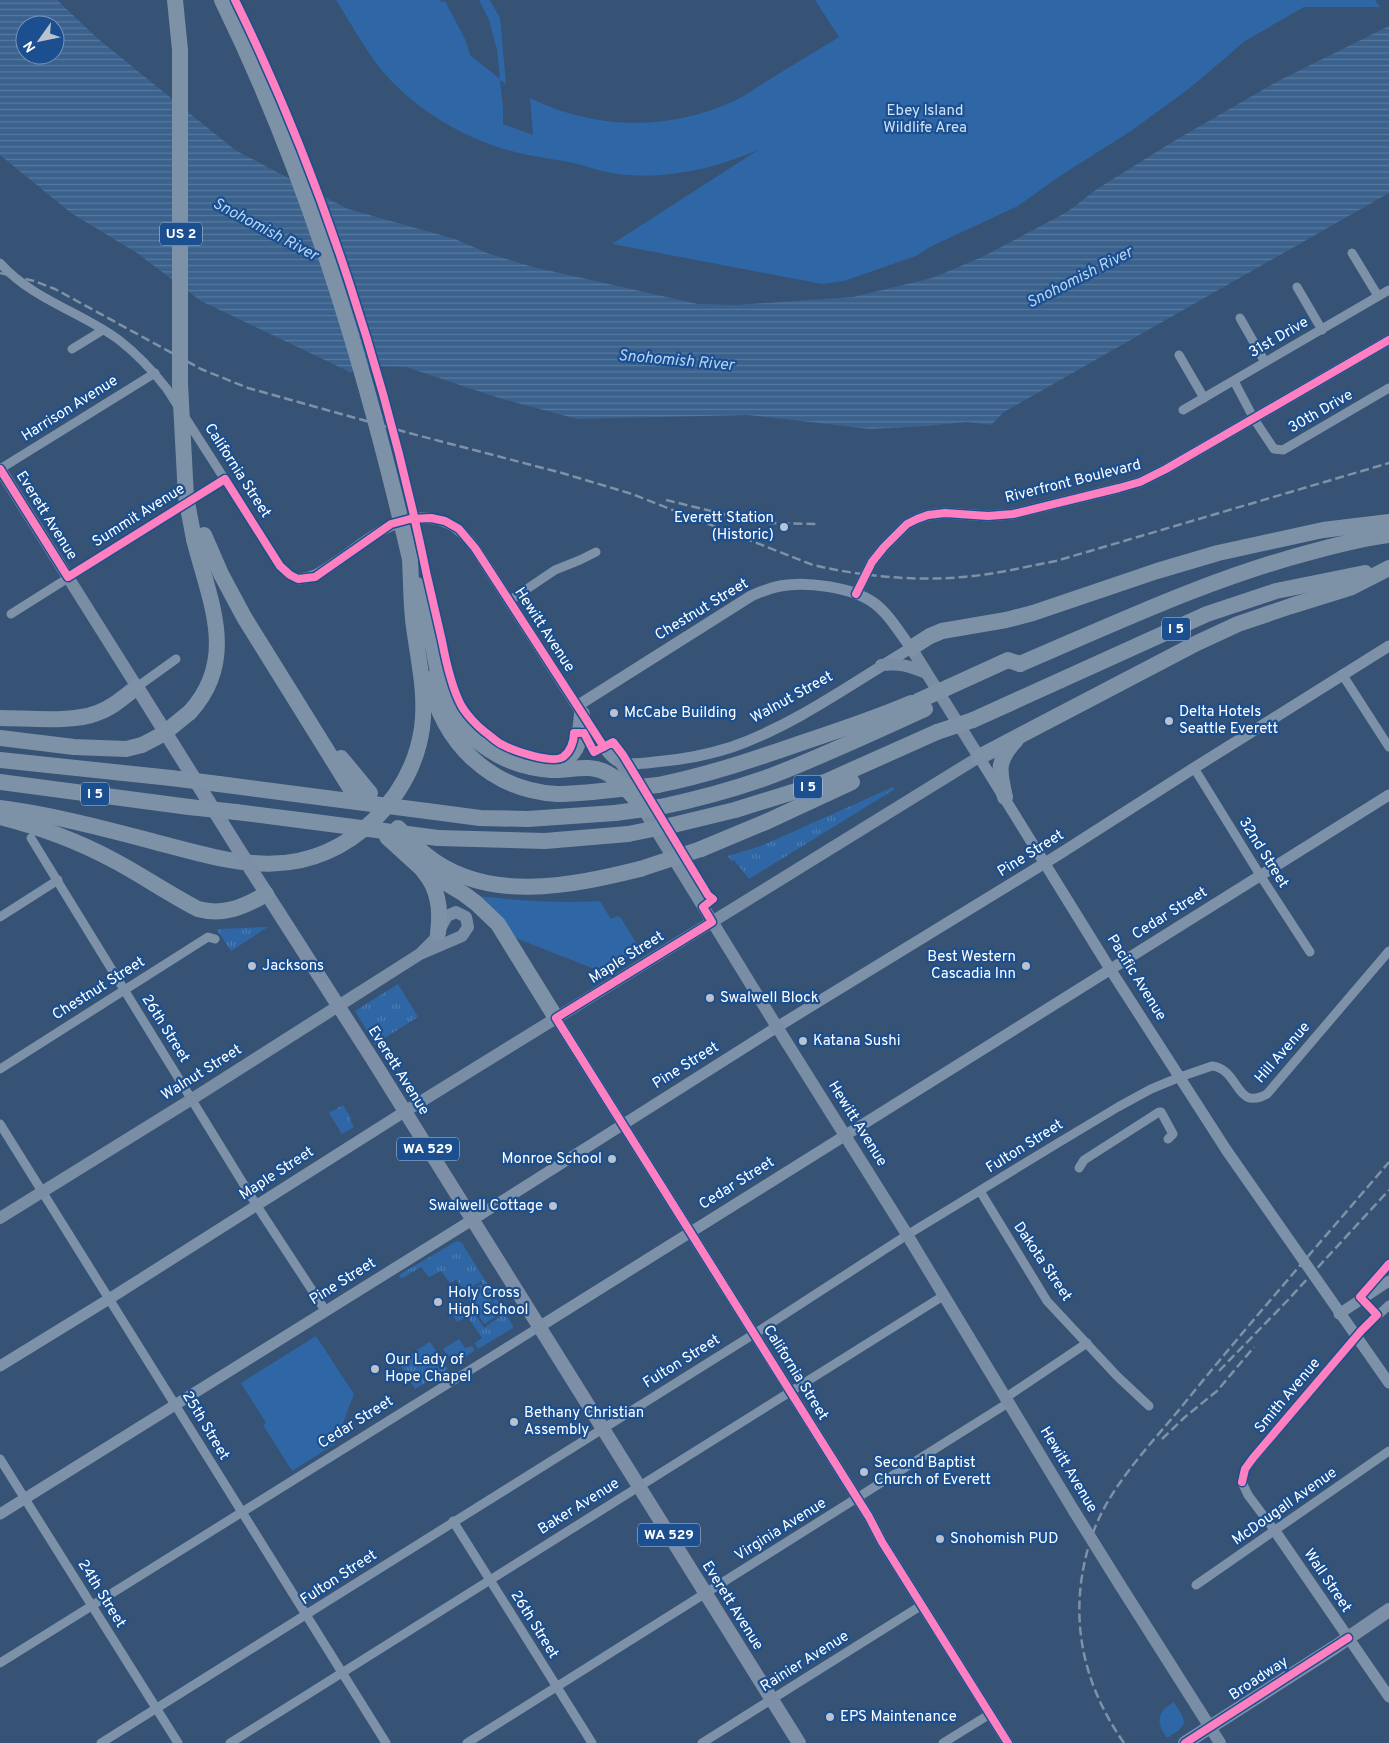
<svg xmlns="http://www.w3.org/2000/svg" width="1389" height="1743" font-family="Overpass,sans-serif">
	<defs>
		<pattern id="grass-tufts" width="24" height="20" patternUnits="userSpaceOnUse" patternTransform="scale(1.25)"><rect width="24" height="20" fill="#2f66a5"/><path d="M3 7l-1-3M5 7V3M7 7l1-3M15 17l-1-3M17 17v-4M19 17l1-3" fill="none" stroke="#4e7db2"/></pattern>
		<pattern id="water-rules" width="6" height="5" patternUnits="userSpaceOnUse" patternTransform="scale(1.25)"><rect width="6" height="5" fill="#3b618d"/><path d="M0 2.5h6" fill="none" stroke="#58799e"/></pattern>
	</defs>
	<rect width="100%" height="100%" fill="#365274"/>
	<!-- grass -->
	<g fill="url(#grass-tufts)">
		<path d="M 893,787 L 895,789 L 749,879 L 734,860 L 731,861 L 728,856 L 761,846 Z"/>
		<path d="M 268,927 L 231,951 L 217,930 L 217,929 Z"/>
		<path d="M 398,984 L 418,1017 L 375,1044 L 355,1011 Z"/>
		<path d="M 343,1105 L 351,1118 L 350,1120 L 354,1127 L 342,1134 L 329,1113 Z"/>
		<path d="M 458,1241 L 462,1243 L 513,1326 L 513,1328 L 478,1349 L 475,1343 L 482,1338 L 467,1316 L 457,1322 L 453,1315 L 469,1304 L 484,1328 L 502,1315 L 481,1281 L 465,1292 L 456,1279 L 450,1283 L 441,1271 L 430,1277 L 429,1276 L 428,1276 L 421,1267 L 403,1278 L 401,1278 L 399,1275 L 455,1242 Z"/>
		<path d="M 459,1339 L 465,1348 L 472,1346 L 475,1350 L 454,1365 L 443,1349 Z"/>
		<path d="M 429,1342 L 431,1343 L 448,1369 L 415,1389 L 399,1363 Z"/>
	</g>
	<!-- green -->
	<g fill="#2f66a5">
		<path d="M 336,0 L 440,0 L 442,2 L 445,1 L 465,39 L 470,55 L 500,79 L 497,50 L 489,20 L 479,0 L 490,0 L 500,18 L 506,84 L 500,80 L 503,106 L 503,124 L 533,135 L 530,98 C 594,130 669,131 734,101 C 747,95 758,86 770,79 C 793,65 816,51 839,37 L 815,0 L 1375,0 L 1380,7 L 1304,7 L 1245,41 L 1190,88 L 1131,131 L 1060,176 L 1018,206 L 930,247 L 916,256 L 844,281 L 822,284 L 612,244 L 758,150 C 711,170 662,181 611,173 C 595,170 579,163 563,161 C 546,158 529,156 511,151 C 462,138 411,107 379,67 C 363,46 350,22 336,0 Z"/>
		<path d="M 476,896 C 518,900 558,904 600,901 L 611,919 L 618,916 L 621,918 L 640,949 L 602,972 L 513,937 Z"/>
		<path d="M 481,1284 L 500,1314 L 484,1324 L 465,1293 Z"/>
		<path d="M 316,1336 L 354,1394 L 335,1444 L 292,1471 L 263,1425 L 266,1423 L 241,1383 Z"/>
		<path d="M 1174,1702 L 1183,1717 L 1184,1724 L 1178,1731 L 1167,1738 C 1156,1723 1156,1712 1174,1702 Z"/>
	</g>
	<!-- water -->
	<path fill="url(#water-rules)" fill-rule="evenodd" d="M 0,0 L 57,0 L 97,38 L 235,150 L 348,209 L 455,239 L 490,254 L 533,267 L 698,304 L 736,305 L 853,297 L 932,278 L 982,257 L 1067,212 L 1097,189 L 1174,141 L 1280,80 L 1389,26 L 1389,193 L 1004,412 L 991,425 L 967,422 L 927,426 L 870,429 L 748,415 L 577,419 L 499,398 L 406,367 L 364,366 L 350,372 L 201,301 L 137,253 L 71,213 L 0,155 ZM 25,25 L 55,25 L 55,55 L 25,55 Z"/>
	<g fill="none" stroke-linecap="round" stroke-linejoin="round">
		<!-- minor -->
		<g stroke="#7d92a8" stroke-width="9">
			<path d="M 1352,253 L 1378,296"/>
			<path d="M 0,263 C 32,299 81,312 119,340 C 137,354 153,371 167,389 L 280,566 L 290,575 L 298,579"/>
			<path d="M 1297,287 L 1322,330"/>
			<path d="M 1240,318 L 1265,362"/>
			<path d="M 72,349 L 103,330"/>
			<path d="M 1179,355 L 1204,398"/>
			<path d="M 1234,381 L 1254,419 L 1274,449 L 1283,450 L 1389,388"/>
			<path d="M 1183,410 L 1389,290"/>
			<path d="M 0,469 L 155,373"/>
			<path d="M 509,601 L 555,570 L 580,560 L 596,552"/>
			<path d="M 11,614 L 225,479"/>
			<path d="M 1342,674 L 1389,747"/>
			<path d="M 137,687 L 176,659"/>
			<path d="M 1194,768 L 1260,875 L 1310,952"/>
			<path d="M 31,838 L 257,1206 L 325,1310"/>
			<path d="M 0,917 L 58,880"/>
			<path d="M 0,1069 L 208,937 L 215,939"/>
			<path d="M 0,1124 L 386,1743"/>
			<path d="M 1079,1168 L 1084,1160 L 1159,1112 L 1161,1112 L 1173,1134 L 1168,1139"/>
			<path d="M 980,1191 L 1047,1301 L 1117,1376 L 1149,1406"/>
			<path d="M 1377,1315 L 1360,1297 L 1389,1264"/>
			<path d="M 1005,1398 L 1087,1343"/>
			<path d="M 0,1459 L 178,1743"/>
			<path d="M 453,1521 L 592,1743"/>
			<path d="M 1275,1531 L 1248,1495 L 1242,1482 L 1245,1469 L 1361,1331 L 1389,1305"/>
			<path d="M 1196,1585 L 1389,1451"/>
			<path d="M 0,1663 L 539,1327"/>
			<path d="M 101,1743 L 754,1334 L 907,1235 L 1058,1143 L 1118,1107 L 1151,1089 L 1180,1077 L 1212,1066 C 1240,1069 1235,1112 1267,1094 L 1389,951"/>
			<path d="M 230,1743 L 943,1296"/>
			<path d="M 467,1743 L 1008,1403"/>
			<path d="M 702,1743 L 922,1605"/>
			<path d="M 943,1743 L 990,1714"/>
		</g>
		<!-- tertiary -->
		<g stroke="#7d92a8" stroke-width="11">
			<path d="M 298,579 C 315,578 322,571 336,562 C 362,544 388,520 420,518 C 446,517 460,528 475,548 C 508,600 542,651 575,703 C 586,719 602,752 617,761 C 624,766 646,763 655,762 C 681,760 707,755 732,747 C 795,725 854,682 911,648 C 899,632 889,614 874,603 C 852,587 806,581 780,586 C 770,588 760,592 751,596 L 577,706"/>
			<path d="M 856,594 L 872,562 L 884,547 L 907,524 L 917,519 L 928,515 L 945,513 L 988,516 L 1013,514 L 1119,488 L 1140,482 L 1166,469 L 1389,340"/>
			<path d="M 979,757 L 1110,969 L 1227,1151"/>
			<path d="M 556,1018 L 869,1517 L 882,1542 L 1008,1743"/>
			<path d="M 539,1327 L 1389,795"/>
			<path d="M 0,1366 L 109,1299 L 404,1112"/>
			<path d="M 0,1514 L 472,1220 L 777,1027 L 1058,855 L 1194,768 L 1389,646"/>
			<path d="M 1275,1531 L 1389,1697"/>
		</g>
		<!-- secondary -->
		<g stroke="#798da4" stroke-width="12">
			<path d="M 0,469 L 137,687"/>
			<path d="M 881,665 C 901,663 909,666 926,673"/>
			<path d="M 621,763 L 632,783 L 640,804 L 777,1027 L 903,1228 L 1074,1511"/>
			<path d="M 404,1112 L 979,757 L 911,648"/>
			<path d="M 0,1218 L 192,1099 L 420,954 L 462,936 L 468,927 L 466,917 L 456,912 L 447,916 L 434,940 L 420,954"/>
			<path d="M 1120,1585 L 1220,1743"/>
		</g>
		<!-- primary -->
		<g stroke="#7d8ea7" stroke-width="14">
			<path d="M 137,687 L 242,855"/>
			<path d="M 252,871 L 371,1057 L 799,1743"/>
			<path d="M 1185,1743 L 1335,1647 L 1389,1610"/>
		</g>
		<!-- motorway -->
		<g stroke="#7e92a7" stroke-width="16">
			<path d="M 204,535 L 221,574 L 244,617 L 357,799"/>
			<path d="M 417,585 C 424,607 429,629 434,651 C 437,668 440,687 448,703 C 468,743 506,767 551,770 C 570,771 589,763 607,773 C 620,780 630,793 640,804"/>
			<path d="M 911,648 L 930,636 L 942,631 L 1006,620 L 1033,613 L 1157,571 L 1218,553 L 1323,530 L 1389,522"/>
			<path d="M 1020,664 C 1116,623 1211,578 1311,552 C 1337,545 1363,538 1389,535"/>
			<path d="M 429,679 C 443,743 490,790 557,794 C 569,794 580,793 592,792"/>
			<path d="M 190,712 C 239,658 209,600 194,539"/>
			<path d="M 0,718 C 27,718 73,723 97,713 C 112,708 124,697 137,687"/>
			<path d="M 973,720 L 1207,614 L 1276,591 L 1365,573"/>
			<path d="M 0,738 L 74,747 L 126,749 L 142,745"/>
			<path d="M 979,757 L 1197,643 L 1238,624 L 1291,606 L 1352,587 L 1389,568"/>
			<path d="M 341,758 L 370,793"/>
			<path d="M 0,760 L 171,778"/>
			<path d="M 553,768 C 580,753 579,744 582,714"/>
			<path d="M 0,782 L 189,807"/>
			<path d="M 219,784 L 326,798"/>
			<path d="M 658,785 C 708,775 755,759 804,742 C 840,730 876,718 911,703"/>
			<path d="M 1005,797 C 999,771 996,761 1016,740"/>
			<path d="M 660,807 C 698,799 735,789 771,776 C 823,756 874,732 925,709"/>
			<path d="M 0,808 C 47,814 94,826 140,838 C 226,860 300,890 374,820 C 399,795 417,763 422,728 C 427,691 417,655 413,619 C 411,599 411,579 410,559"/>
			<path d="M 427,811 L 480,818 L 528,819 L 615,813"/>
			<path d="M 236,812 L 307,821"/>
			<path d="M 0,817 C 40,827 78,841 115,861 C 143,876 169,894 198,909 C 223,916 244,907 266,894"/>
			<path d="M 673,825 L 735,810 L 825,782 L 937,732"/>
			<path d="M 398,828 C 407,837 416,847 426,855 C 487,904 571,886 640,869"/>
			<path d="M 387,837 L 421,868 L 464,894 L 476,903 L 498,924 L 556,1018"/>
			<path d="M 438,838 L 545,841 L 628,834"/>
			<path d="M 701,849 L 768,821 L 852,782"/>
			<path d="M 424,872 C 439,889 441,911 438,933"/>
		</g>
		<!-- rail -->
		<g stroke="#7e92a7" stroke-width="2.5" stroke-dasharray="9 4" stroke-linecap="butt">
			<path d="M 0,273 L 34,281 L 55,289 L 201,369 L 248,388 L 409,433 L 562,473 L 632,494 L 813,565 C 865,577 920,582 973,576 C 1001,573 1029,566 1056,561 L 1389,463"/>
			<path d="M 666,500 L 748,520 L 769,523 L 819,524"/>
			<path d="M 1219,1371 L 1287,1301 L 1389,1190"/>
			<path d="M 1162,1439 L 1185,1417 L 1217,1391 L 1254,1347"/>
			<path d="M 1124,1743 C 1082,1683 1068,1616 1089,1545 C 1104,1491 1148,1448 1183,1405 C 1250,1322 1320,1243 1389,1162"/>
		</g>
		<!-- tertiary-bridge -->
		<g stroke="#7d92a8" stroke-width="11">
			<path d="M 1227,1151 L 1389,1383"/>
			<path d="M 1339,1314 L 1389,1281"/>
		</g>
		<!-- secondary-bridge -->
		<path stroke="#798da4" stroke-width="12" d="M 1074,1511 L 1120,1585"/>
		<!-- primary-bridge -->
		<path stroke="#7d8ea7" stroke-width="14" d="M 242,855 L 252,871"/>
		<!-- motorway-bridge -->
		<g stroke="#7e92a7" stroke-width="16">
			<path d="M 175,0 L 180,50 L 180,384 L 186,497 L 194,539"/>
			<path d="M 222,0 C 309,178 365,366 410,559"/>
			<path d="M 918,701 L 1008,660 L 1020,664"/>
			<path d="M 937,732 L 973,720"/>
			<path d="M 142,745 L 163,734 L 190,712"/>
			<path d="M 171,778 L 219,784"/>
			<path d="M 592,792 L 658,785"/>
			<path d="M 326,798 L 427,811"/>
			<path d="M 189,807 L 236,812"/>
			<path d="M 615,813 L 660,807"/>
			<path d="M 307,821 L 438,838"/>
			<path d="M 628,834 L 673,825"/>
			<path d="M 640,869 L 701,849"/>
		</g>
		<defs>
			<g id="cycleway">
				<path d="M 235,0 C 323,179 387,381 427,576 C 432,598 437,620 442,641 C 446,662 451,686 461,705 C 466,714 477,726 485,732 C 491,736 496,742 503,745 C 514,751 552,764 563,757 C 570,752 574,742 574,733 L 580,733"/>
				<path d="M 0,469 L 68,577 L 225,479 L 280,566 L 290,575 L 298,579 L 315,577 L 391,524 L 410,519 L 431,518 L 445,521 L 459,529 L 475,548 L 604,747"/>
				<path d="M 856,594 L 872,562 L 884,547 L 907,524 L 917,519 L 928,515 L 945,513 L 988,516 L 1013,514 L 1119,488 L 1140,482 L 1166,469 L 1389,340"/>
				<path d="M 584,733 L 594,752 L 613,742 L 623,755 L 708,895 L 713,899 L 703,907 L 712,922 L 556,1018 L 869,1517 L 882,1542 L 1008,1743"/>
				<path d="M 1242,1482 L 1245,1469 L 1253,1458 L 1361,1331 L 1377,1315 L 1360,1297 L 1389,1264"/>
				<path d="M 1185,1743 L 1348,1638"/>
			</g>
		</defs>
		<!-- cycleway casing -->
		<use href="#cycleway" stroke="#1b4f8f" stroke-width="11"/>
		<!-- cycleway -->
		<use href="#cycleway" stroke="#ff80c0" stroke-width="8"/>
	</g>
	<!-- markers -->
	<g fill="#b9c2ce" stroke="#1b4f8f" stroke-width="2">
		<circle cx="784" cy="527" r="5"/>
		<circle cx="614" cy="713" r="5"/>
		<circle cx="1169" cy="721" r="5"/>
		<circle cx="252" cy="966" r="5"/>
		<circle cx="1026" cy="966" r="5"/>
		<circle cx="710" cy="998" r="5"/>
		<circle cx="803" cy="1041" r="5"/>
		<circle cx="612" cy="1159" r="5"/>
		<circle cx="553" cy="1206" r="5"/>
		<circle cx="438" cy="1302" r="5"/>
		<circle cx="375" cy="1369" r="5"/>
		<circle cx="514" cy="1422" r="5"/>
		<circle cx="864" cy="1472" r="5"/>
		<circle cx="940" cy="1539" r="5"/>
		<circle cx="830" cy="1717" r="5"/>
	</g>
	<g text-anchor="middle" dominant-baseline="central" stroke-width="4.5" stroke-linejoin="round" paint-order="stroke">
		<!-- shield labels -->
		<g fill="#1b4f8f" stroke="#bbcadd" stroke-width="1">
			<rect x="160" y="222.5" width="42" height="23" rx="4"/>
			<rect x="1162" y="617.5" width="28" height="23" rx="4"/>
			<rect x="794" y="775.5" width="28" height="23" rx="4"/>
			<rect x="81" y="782.5" width="28" height="23" rx="4"/>
			<rect x="397" y="1137.5" width="62" height="23" rx="4"/>
			<rect x="638" y="1523.5" width="62" height="23" rx="4"/>
		</g>
		<g font-size="14" font-weight="bold" fill="#fff">
			<text x="181" y="234">US 2</text>
			<text x="1176" y="629">I 5</text>
			<text x="808" y="787">I 5</text>
			<text x="95" y="794">I 5</text>
			<text x="428" y="1149">WA 529</text>
			<text x="669" y="1535">WA 529</text>
		</g>
		<!-- park labels -->
		<g font-size="15" fill="#cfe3fa" stroke="#1b4f8f">
			<text x="925" y="111">Ebey Island<tspan x="925" dy="17">Wildlife Area</tspan></text>
		</g>
		<!-- street labels -->
		<g font-size="15" fill="#fff" stroke="#1b4f8f">
			<text transform="translate(1279 338) rotate(-30)">31st Drive</text>
			<text transform="translate(70 409) rotate(-32)">Harrison Avenue</text>
			<text transform="translate(1321 412) rotate(-30)">30th Drive</text>
			<text transform="translate(237 471) rotate(57)">California Street</text>
			<text transform="translate(1073 482) rotate(-14)">Riverfront Boulevard</text>
			<text transform="translate(46 516) rotate(58)">Everett Avenue</text>
			<text transform="translate(139 516) rotate(-32)">Summit Avenue</text>
			<text transform="translate(702 610) rotate(-31)">Chestnut Street</text>
			<text transform="translate(544 630) rotate(57)">Hewitt Avenue</text>
			<text transform="translate(792 698) rotate(-29)">Walnut Street</text>
			<text transform="translate(1263 853) rotate(58)">32nd Street</text>
			<text transform="translate(1031 854) rotate(-32)">Pine Street</text>
			<text transform="translate(1170 914) rotate(-32)">Cedar Street</text>
			<text transform="translate(627 958) rotate(-32)">Maple Street</text>
			<text transform="translate(1136 978) rotate(58)">Pacific Avenue</text>
			<text transform="translate(99 989) rotate(-32)">Chestnut Street</text>
			<text transform="translate(165 1029) rotate(58)">26th Street</text>
			<text transform="translate(1283 1053) rotate(-49)">Hill Avenue</text>
			<text transform="translate(686 1066) rotate(-32)">Pine Street</text>
			<text transform="translate(398 1071) rotate(58)">Everett Avenue</text>
			<text transform="translate(202 1073) rotate(-32)">Walnut Street</text>
			<text transform="translate(857 1124) rotate(58)">Hewitt Avenue</text>
			<text transform="translate(1025 1147) rotate(-32)">Fulton Street</text>
			<text transform="translate(277 1174) rotate(-33)">Maple Street</text>
			<text transform="translate(737 1184) rotate(-32)">Cedar Street</text>
			<text transform="translate(1042 1262) rotate(56)">Dakota Street</text>
			<text transform="translate(343 1282) rotate(-32)">Pine Street</text>
			<text transform="translate(682 1362) rotate(-32)">Fulton Street</text>
			<text transform="translate(795 1373) rotate(58)">California Street</text>
			<text transform="translate(1288 1396) rotate(-50)">Smith Avenue</text>
			<text transform="translate(356 1423) rotate(-32)">Cedar Street</text>
			<text transform="translate(205 1426) rotate(59)">25th Street</text>
			<text transform="translate(1068 1470) rotate(59)">Hewitt Avenue</text>
			<text transform="translate(579 1507) rotate(-32)">Baker Avenue</text>
			<text transform="translate(1285 1507) rotate(-35)">McDougall Avenue</text>
			<text transform="translate(781 1530) rotate(-32)">Virginia Avenue</text>
			<text transform="translate(339 1578) rotate(-33)">Fulton Street</text>
			<text transform="translate(1327 1581) rotate(56)">Wall Street</text>
			<text transform="translate(101 1594) rotate(58)">24th Street</text>
			<text transform="translate(732 1606) rotate(58)">Everett Avenue</text>
			<text transform="translate(534 1625) rotate(58)">26th Street</text>
			<text transform="translate(805 1662) rotate(-32)">Rainier Avenue</text>
			<text transform="translate(1259 1679) rotate(-33)">Broadway</text>
		</g>
		<!-- poi labels -->
		<g font-size="15" fill="#fff" stroke="#1b4f8f" text-anchor="start">
			<text x="774" y="518" text-anchor="end">Everett Station<tspan x="774" dy="17">(Historic)</tspan></text>
			<text x="1179" y="712">Delta Hotels<tspan x="1179" dy="17">Seattle Everett</tspan></text>
			<text x="624" y="713">McCabe Building</text>
			<text x="1016" y="957" text-anchor="end">Best Western<tspan x="1016" dy="17">Cascadia Inn</tspan></text>
			<text x="262" y="966">Jacksons</text>
			<text x="720" y="998">Swalwell Block</text>
			<text x="813" y="1041">Katana Sushi</text>
			<text x="602" y="1159" text-anchor="end">Monroe School</text>
			<text x="543" y="1206" text-anchor="end">Swalwell Cottage</text>
			<text x="448" y="1293">Holy Cross<tspan x="448" dy="17">High School</tspan></text>
			<text x="385" y="1360">Our Lady of<tspan x="385" dy="17">Hope Chapel</tspan></text>
			<text x="524" y="1413">Bethany Christian<tspan x="524" dy="17">Assembly</tspan></text>
			<text x="874" y="1463">Second Baptist<tspan x="874" dy="17">Church of Everett</tspan></text>
			<text x="950" y="1539">Snohomish PUD</text>
			<text x="840" y="1717">EPS Maintenance</text>
		</g>
		<!-- water labels -->
		<g font-size="16" font-style="italic" fill="#b5d3f5" stroke="#1b4f8f">
			<text transform="translate(265 230) rotate(28)">Snohomish River</text>
			<text transform="translate(1080 278) rotate(-27)">Snohomish River</text>
			<text transform="translate(676 361) rotate(5)">Snohomish River</text>
		</g>
	</g>
	<!-- north arrow -->
	<g transform="translate(40 40) rotate(237)"><circle r="24" fill="#1b4f8f" stroke="#7695bc"/>
	<path d="M0-4L9 19L0 12L-9 19Z" fill="#b9c2ce"/>
	<text y="-8" font-size="14" font-weight="bold" text-anchor="middle" fill="#ffffff">N</text>
	</g>
</svg>
